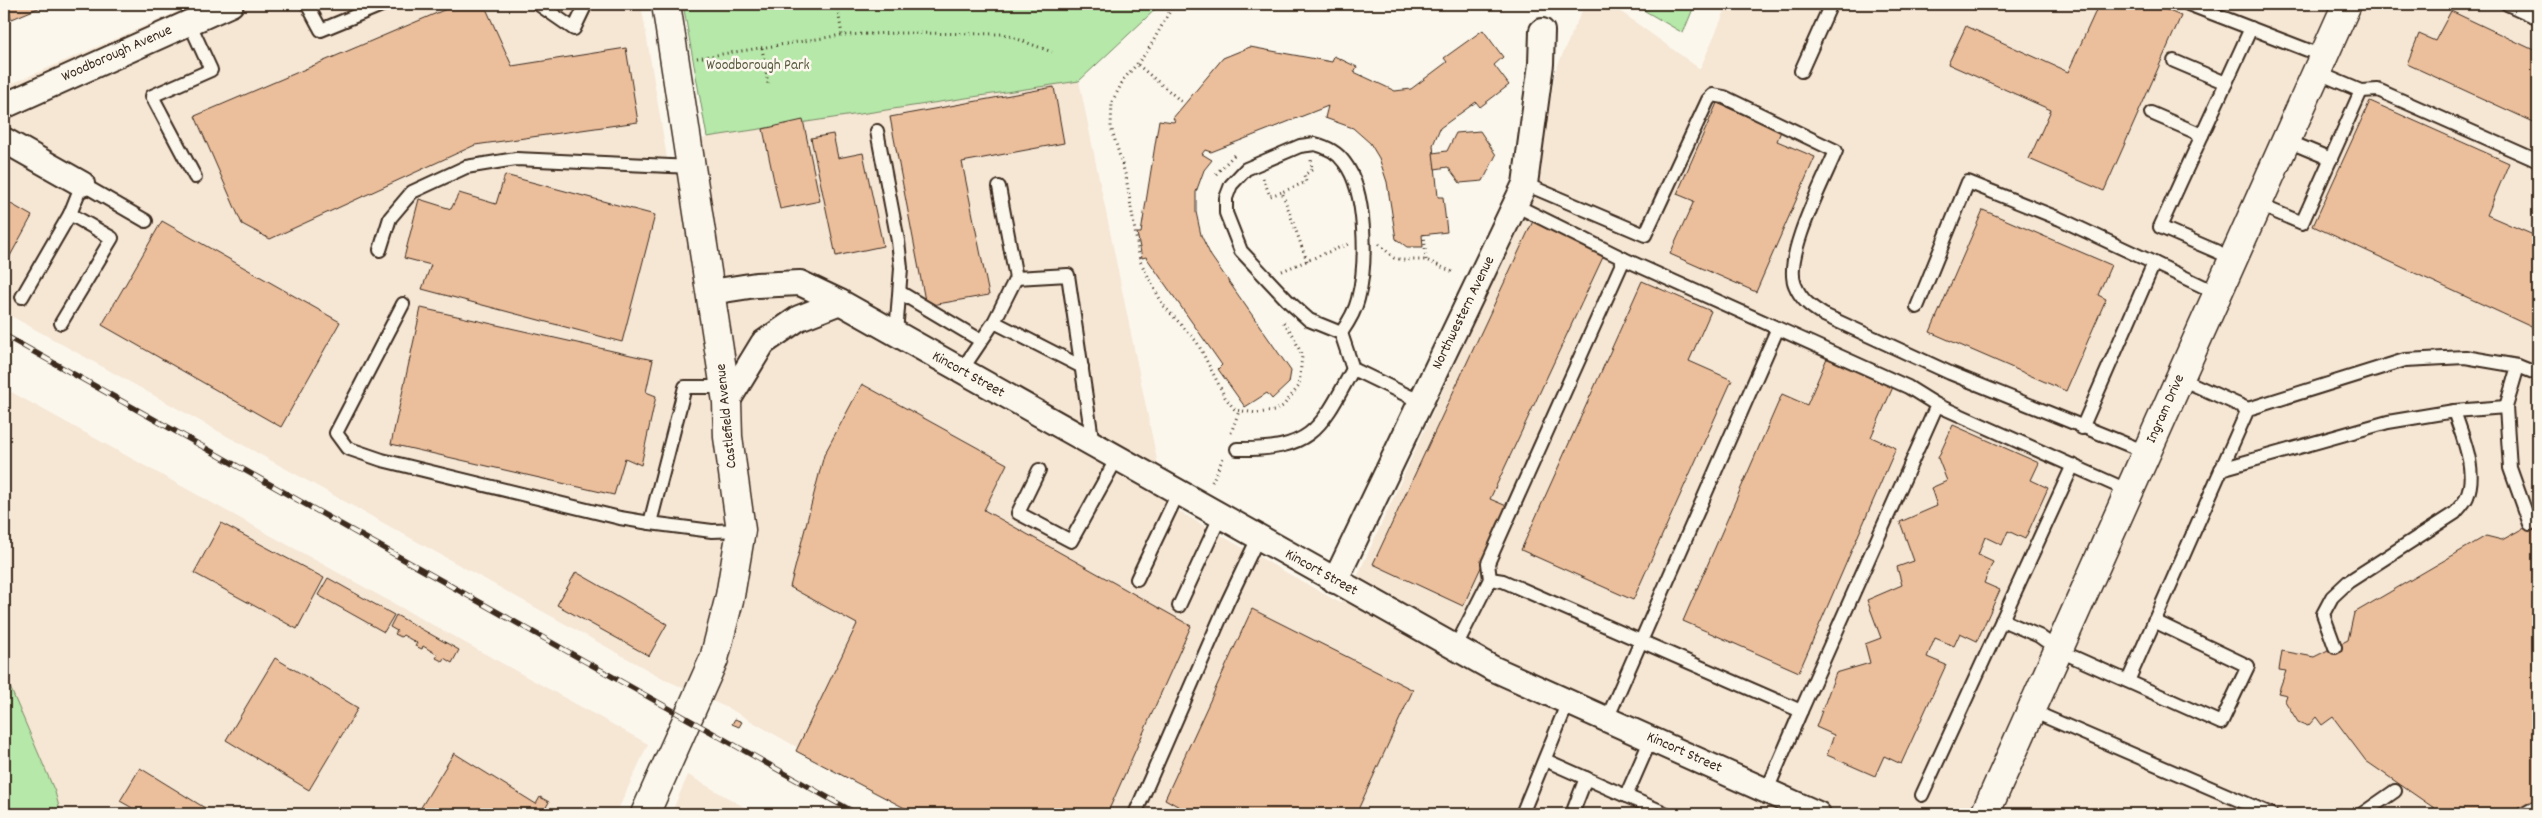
<svg xmlns="http://www.w3.org/2000/svg" width="2542" height="818" font-family="Dekko,sans-serif">
	<rect width="100%" height="100%" fill="#fbf7ec"/>
	<filter id="ink" filterUnits="userSpaceOnUse"><feTurbulence type="fractalNoise" baseFrequency=".02" numOctaves="2"/><feDisplacementMap in="SourceGraphic" scale="10" xChannelSelector="R" yChannelSelector="G"/><feConvolveMatrix kernelMatrix="1 2 1 2 8 2 1 2 1" color-interpolation-filters="sRGB"/></filter>
	<g filter="url(#ink)">
		<!-- built -->
		<g fill="#f6e6d4">
			<path d="M 196,4 L 641,4 L 668,164 L 707,137 L 1079,81 L 1166,504 L 1340,603 L 1357,577 L 1534,191 L 1556,69 L 1585,4 L 1610,4 L 1700,69 L 1728,4 L 2538,4 L 2538,814 L 914,814 L 732,710 L 666,680 L 4,312 L 4,87 Z"/>
			<path d="M 4,388 L 648,744 L 616,814 L 61,814 L 55,792 L 4,673 Z"/>
			<path d="M 688,775 L 756,814 L 671,814 Z"/>
		</g>
		<!-- green -->
		<g fill="#b5e8a9" stroke="#788964">
			<path d="M 683,4 L 1161,4 L 1079,81 L 707,137 Z"/>
			<path d="M 1633,4 L 1695,4 L 1683,33 Z"/>
			<path d="M 4,673 L 55,792 L 61,814 L 4,814 Z"/>
		</g>
		<!-- building -->
		<g fill="#ecbf9c" stroke="#3b2a1e">
			<path d="M 6,4 L 42,4 L 43,6 L 12,19 Z"/>
			<path d="M 458,4 L 484,4 L 512,66 L 626,48 L 638,122 L 475,145 L 270,239 L 242,224 L 195,116 Z"/>
			<path d="M 2099,4 L 2152,4 L 2181,16 L 2104,191 L 2029,159 L 2051,110 L 1948,64 L 1966,26 L 2068,72 Z"/>
			<path d="M 2521,4 L 2538,4 L 2538,12 Z"/>
			<path d="M 2451,11 L 2538,52 L 2538,124 L 2407,64 L 2419,34 L 2435,41 Z"/>
			<path d="M 1483,30 L 1503,57 L 1494,65 L 1509,85 L 1480,107 L 1476,102 L 1440,128 L 1433,145 L 1438,197 L 1443,197 L 1447,232 L 1422,235 L 1423,247 L 1407,247 L 1396,239 L 1387,182 L 1379,158 L 1370,143 L 1353,128 L 1325,118 L 1328,106 L 1211,152 L 1205,150 L 1202,154 L 1212,160 L 1204,170 L 1196,192 L 1196,212 L 1201,235 L 1211,256 L 1291,371 L 1289,383 L 1272,399 L 1267,393 L 1245,407 L 1218,369 L 1222,365 L 1146,257 L 1142,258 L 1137,233 L 1141,233 L 1159,120 L 1173,122 L 1175,121 L 1173,118 L 1223,58 L 1250,47 L 1332,62 L 1334,56 L 1357,67 L 1354,72 L 1395,91 L 1411,89 L 1447,62 L 1444,58 Z"/>
			<path d="M 1054,87 L 1064,143 L 962,162 L 989,295 L 926,306 L 890,117 Z"/>
			<path d="M 2370,101 L 2509,163 L 2487,215 L 2538,237 L 2538,330 L 2313,226 Z"/>
			<path d="M 1717,103 L 1781,131 L 1777,141 L 1815,157 L 1756,292 L 1670,254 L 1694,201 L 1677,194 Z"/>
			<path d="M 803,120 L 820,201 L 780,209 L 763,129 Z"/>
			<path d="M 1480,131 L 1496,155 L 1483,181 L 1460,183 L 1448,167 L 1435,169 L 1433,153 L 1447,151 L 1456,133 Z"/>
			<path d="M 833,134 L 838,158 L 863,153 L 883,246 L 836,256 L 811,138 Z"/>
			<path d="M 505,175 L 655,215 L 622,342 L 422,289 L 431,265 L 404,258 L 419,199 L 451,209 L 459,193 L 496,204 Z"/>
			<path d="M 4,200 L 32,216 L 4,267 Z"/>
			<path d="M 1983,210 L 2111,265 L 2098,295 L 2106,299 L 2066,391 L 1930,332 Z"/>
			<path d="M 162,221 L 340,322 L 281,427 L 102,325 Z"/>
			<path d="M 1533,221 L 1604,255 L 1490,499 L 1509,507 L 1463,606 L 1373,564 Z"/>
			<path d="M 1642,281 L 1711,311 L 1689,361 L 1732,380 L 1633,600 L 1521,550 Z"/>
			<path d="M 421,308 L 653,360 L 646,392 L 656,396 L 641,465 L 625,458 L 614,495 L 391,444 Z"/>
			<path d="M 1827,358 L 1893,387 L 1871,437 L 1896,448 L 1799,672 L 1683,621 L 1782,394 L 1807,405 Z"/>
			<path d="M 862,384 L 1007,464 L 984,510 L 1191,626 L 1107,814 L 916,814 L 796,751 L 857,624 L 790,587 L 824,455 Z"/>
			<path d="M 1953,425 L 2039,463 L 2031,480 L 2048,488 L 2025,539 L 2008,531 L 2002,545 L 1985,537 L 1978,555 L 1993,562 L 1984,583 L 2000,590 L 1977,641 L 1960,633 L 1954,646 L 1935,638 L 1927,657 L 1946,665 L 1901,764 L 1884,756 L 1875,776 L 1827,755 L 1834,735 L 1816,727 L 1836,673 L 1870,663 L 1865,644 L 1881,638 L 1867,600 L 1902,585 L 1897,567 L 1914,561 L 1900,522 L 1937,506 L 1931,488 L 1947,481 L 1938,458 Z"/>
			<path d="M 2538,520 L 2538,799 L 2513,814 L 2429,814 L 2434,808 L 2366,761 L 2333,717 L 2322,725 L 2316,717 L 2308,726 L 2298,722 L 2285,701 L 2287,695 L 2278,693 L 2286,671 L 2279,670 L 2282,651 L 2314,657 L 2348,640 L 2354,613 L 2486,536 L 2502,540 Z"/>
			<path d="M 221,523 L 324,578 L 297,629 L 194,573 Z"/>
			<path d="M 576,572 L 667,624 L 649,656 L 557,605 Z"/>
			<path d="M 328,578 L 394,615 L 384,632 L 318,595 Z"/>
			<path d="M 1252,609 L 1413,690 L 1356,814 L 1192,814 L 1165,799 Z"/>
			<path d="M 396,615 L 459,650 L 452,663 L 444,658 L 442,661 L 436,658 L 438,655 L 423,646 L 422,649 L 415,646 L 417,643 L 403,635 L 401,637 L 395,634 L 397,631 L 390,627 Z"/>
			<path d="M 275,658 L 358,708 L 309,790 L 226,740 Z"/>
			<path d="M 735,719 L 742,722 L 739,727 L 732,724 Z"/>
			<path d="M 454,753 L 536,804 L 540,797 L 549,802 L 545,809 L 554,814 L 417,814 Z"/>
			<path d="M 140,768 L 205,808 L 201,814 L 143,814 L 120,801 Z"/>
		</g>
		<g fill="none" stroke-linecap="round" stroke-linejoin="round">
			<defs>
				<g id="lane">
					<path d="M 307,4 L 321,30 L 384,4"/>
					<path d="M 538,4 L 574,29 L 586,4"/>
					<path d="M 2188,4 L 2323,56"/>
					<path d="M 2507,4 L 2538,18"/>
					<path d="M 189,22 L 211,70 L 152,96 L 195,177"/>
					<path d="M 2174,61 L 2226,83"/>
					<path d="M 1801,71 L 1831,4"/>
					<path d="M 2361,91 L 2378,90 L 2538,161"/>
					<path d="M 2151,113 L 2202,135"/>
					<path d="M 877,131 L 898,241 L 901,268 L 896,334"/>
					<path d="M 2285,140 L 2331,159"/>
					<path d="M 1315,144 C 1327,147 1337,152 1344,162 C 1367,191 1367,264 1358,299 C 1355,312 1348,323 1341,333 L 1309,320 L 1288,301 L 1241,251 L 1226,213 L 1226,198 L 1231,185 L 1246,169 L 1300,146 Z"/>
					<path d="M 1525,184 L 1645,235 L 1708,100 L 1713,95 L 1724,97 L 1836,151 C 1824,180 1783,257 1795,285 C 1801,300 1811,307 1824,315 L 1950,373 L 2146,452"/>
					<path d="M 999,187 L 1016,278 L 1068,275 L 1093,445"/>
					<path d="M 2257,204 L 2302,223 L 2361,91 L 2316,72"/>
					<path d="M 1515,205 L 1624,259"/>
					<path d="M 380,250 L 390,218 L 412,192 L 466,167 L 516,159 L 692,167"/>
					<path d="M 2232,258 L 2160,227 L 2251,28"/>
					<path d="M 901,293 L 980,340"/>
					<path d="M 22,297 L 70,214 L 82,184 L 146,221"/>
					<path d="M 403,304 L 336,433 L 347,448 L 382,460 L 620,518 L 650,523"/>
					<path d="M 1917,307 L 1968,182 L 2060,219 L 2154,263"/>
					<path d="M 994,322 L 1082,367"/>
					<path d="M 61,323 L 112,238 L 70,214"/>
					<path d="M 1341,333 L 1353,369 L 1421,402"/>
					<path d="M 2518,366 L 2506,407 L 2510,468 L 2530,524"/>
					<path d="M 961,371 L 994,322 L 1016,278"/>
					<path d="M 2179,378 L 2248,409"/>
					<path d="M 725,387 L 685,387 L 650,523 L 712,531 L 741,530"/>
					<path d="M 1937,405 L 2129,491"/>
					<path d="M 2454,411 L 2506,407"/>
					<path d="M 2082,428 L 2154,263 L 2217,293"/>
					<path d="M 1237,449 C 1312,450 1320,430 1353,369"/>
					<path d="M 2221,469 L 2388,422 L 2454,411 C 2462,436 2478,470 2467,497 C 2465,502 2459,508 2455,513 L 2348,582 L 2332,597 L 2323,614 L 2335,647"/>
					<path d="M 1039,470 L 1018,513 L 1071,541 L 1117,458"/>
					<path d="M 1137,579 L 1178,493"/>
					<path d="M 1490,579 L 1488,563 L 1624,259 L 1908,387 L 1937,405 L 1801,711"/>
					<path d="M 1179,606 L 1220,517"/>
					<path d="M 2002,620 L 2039,636 L 2060,651 L 2221,723 L 2248,666 L 2154,621"/>
					<path d="M 1455,648 L 1490,579 L 1503,581 L 1801,711 L 1767,790"/>
					<path d="M 2128,681 L 2248,409 L 2405,360 L 2465,357 L 2518,366 L 2538,374"/>
					<path d="M 2032,711 L 2271,814"/>
					<path d="M 1607,719 L 1777,330"/>
					<path d="M 1545,760 L 1626,796 L 1651,739"/>
					<path d="M 1922,795 L 2073,465"/>
					<path d="M 1626,796 L 1663,812"/>
					<path d="M 1135,814 L 1227,603 L 1258,538"/>
					<path d="M 1522,814 L 1568,702"/>
					<path d="M 1572,814 L 1586,778"/>
					<path d="M 2362,814 L 2395,791"/>
					<path d="M 2524,814 L 2538,806"/>
				</g>
				<g id="street">
					<path d="M 4,106 L 231,4"/>
					<path d="M 4,140 L 82,184"/>
					<path d="M 711,292 L 756,285 L 800,283 L 840,302 L 1492,668 L 1818,814"/>
					<path d="M 727,402 L 763,343 L 799,318 L 840,302"/>
					<path d="M 1335,581 L 1525,184 L 1541,64 L 1542,31"/>
				</g>
				<g id="secondary">
					<path d="M 645,814 L 714,659 L 730,596 L 741,530 L 728,437 L 727,402 L 666,4"/>
					<path d="M 1985,814 L 2347,4"/>
				</g>
			</defs>
			<!-- lane casing -->
			<use href="#lane" stroke="#3b2a1e" stroke-width="16"/>
			<!-- street casing -->
			<use href="#street" stroke="#3b2a1e" stroke-width="28"/>
			<!-- secondary casing -->
			<use href="#secondary" stroke="#3b2a1e" stroke-width="31"/>
			<!-- path -->
			<g stroke="#3b2a1e" stroke-width="3" stroke-dasharray="1 4" stroke-linecap="butt">
				<path d="M 837,4 L 842,35"/>
				<path d="M 1174,4 L 1147,52 L 1124,79 L 1112,102 L 1111,127 L 1126,177 L 1140,261 L 1163,305 L 1197,342 L 1225,397 L 1235,410 L 1257,413 L 1274,411 L 1283,406 L 1299,386 L 1302,356 L 1293,335 L 1282,320"/>
				<path d="M 762,48 L 768,84"/>
				<path d="M 697,58 L 842,35 L 897,33 L 1004,34 L 1052,52"/>
				<path d="M 1138,65 L 1182,102"/>
				<path d="M 1216,174 L 1234,155"/>
				<path d="M 1263,178 L 1270,196 L 1282,192"/>
				<path d="M 1424,234 L 1426,260"/>
				<path d="M 1379,244 L 1394,258 L 1404,260 L 1426,260 L 1453,272"/>
				<path d="M 1307,261 L 1282,192 L 1306,182 L 1304,175 L 1312,170 L 1311,160"/>
				<path d="M 1282,271 L 1348,244"/>
				<path d="M 1231,433 L 1239,411"/>
				<path d="M 1212,482 L 1224,456"/>
				<path d="M 4,791 L 11,814"/>
			</g>
			<!-- lane -->
			<use href="#lane" stroke="#fbf7ec" stroke-width="12"/>
			<!-- street -->
			<use href="#street" stroke="#fbf7ec" stroke-width="24"/>
			<!-- secondary -->
			<use href="#secondary" stroke="#fbf7ec" stroke-width="28"/>
			<defs>
				<path id="rail" d="M 4,335 L 857,814"/>
			</defs>
			<!-- rail casing -->
			<use href="#rail" stroke="#3b2a1e" stroke-width="5.5"/>
			<!-- rail -->
			<use href="#rail" stroke="#fbf7ec" stroke-width="4" stroke-dasharray="11" stroke-linecap="butt"/>
		</g>
	</g>
	<g text-anchor="middle" dominant-baseline="central" stroke-width="5" stroke-linejoin="round" paint-order="stroke">
		<!-- street labels -->
		<g font-size="15" fill="#3b2a1e" stroke="#fbf7ec">
			<text transform="translate(117 54) rotate(-24)">Woodborough Avenue</text>
			<text transform="translate(1464 313) rotate(-64)">Northwestern Avenue</text>
			<text transform="translate(968 375) rotate(29)">Kincort Street</text>
			<text transform="translate(2166 409) rotate(-66)">Ingram Drive</text>
			<text transform="translate(727 416) rotate(-96)">Castlefield Avenue</text>
			<text transform="translate(1321 573) rotate(29)">Kincort Street</text>
			<text transform="translate(1684 753) rotate(24)">Kincort Street</text>
		</g>
		<!-- park labels -->
		<g font-size="15" fill="#5a5a41" stroke="#fbf7ec">
			<text x="758" y="66">Woodborough Park</text>
		</g>
	</g>
	<!-- margin -->
	<rect width="2542" height="818" fill="none" stroke="#fbf7ec" stroke-width="20"/>
	<rect x="10" y="10" width="2522" height="798" fill="none" stroke="#3b2a1e" stroke-width="2" filter="url(#ink)"/>
</svg>
